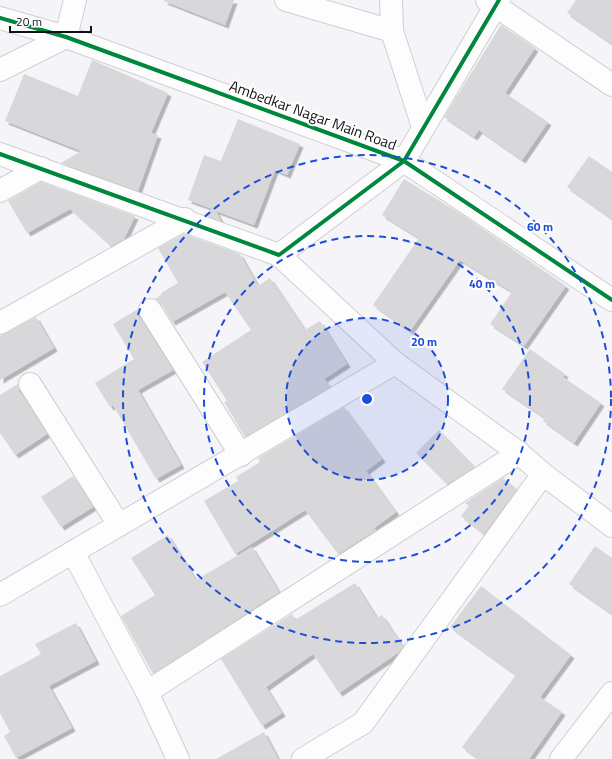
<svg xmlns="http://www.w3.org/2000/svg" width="612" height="759" font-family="'Titillium Web',sans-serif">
	<defs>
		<filter id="shadow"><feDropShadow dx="3.5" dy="3.5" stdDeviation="0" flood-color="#0004"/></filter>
	</defs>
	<rect width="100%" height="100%" fill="#f5f4f8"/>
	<!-- building -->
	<g fill="#d8d7da" filter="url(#shadow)">
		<path d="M 164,0 L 234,0 L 225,25 L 164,1 Z"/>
		<path d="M 576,0 L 612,0 L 612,44 L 567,13 Z"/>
		<path d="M 501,25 L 535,48 L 505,93 L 548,122 L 522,160 L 479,130 L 474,137 L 444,117 Z"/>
		<path d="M 92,60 L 168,93 L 151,133 L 158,135 L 138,191 L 61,163 L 81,151 L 5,121 L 24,74 L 78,96 Z"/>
		<path d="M 238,119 L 300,144 L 287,175 L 275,170 L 254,225 L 216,211 L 221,221 L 204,215 L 213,209 L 188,200 L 204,155 L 221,161 Z"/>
		<path d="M 589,156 L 612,172 L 612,219 L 567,187 Z"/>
		<path d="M 404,179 L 461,214 L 566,286 L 524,346 L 490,324 L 512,292 L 460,260 L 410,331 L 373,305 L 419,238 L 382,215 Z"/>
		<path d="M 41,182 L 135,216 L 124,239 L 111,246 L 70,209 L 27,233 L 8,201 Z"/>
		<path d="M 184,234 L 240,254 L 258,286 L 270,278 L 305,330 L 320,321 L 347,364 L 324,379 L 330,387 L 245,437 L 224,402 L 227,401 L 202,362 L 251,330 L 225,292 L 172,322 L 161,303 L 155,299 L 162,294 L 161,293 L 178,283 L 158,248 Z"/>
		<path d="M 138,309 L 139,317 L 173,370 L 138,390 L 181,465 L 156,479 L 113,405 L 110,407 L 95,383 L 134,359 L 113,324 Z"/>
		<path d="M 36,317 L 54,348 L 0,380 L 0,336 Z"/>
		<path d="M 530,349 L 565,374 L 563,377 L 601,403 L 574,443 L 543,421 L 545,418 L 502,389 Z"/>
		<path d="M 18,384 L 19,391 L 47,434 L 15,455 L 0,433 L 0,395 Z"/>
		<path d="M 344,407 L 382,459 L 366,471 L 396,512 L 374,528 L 376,530 L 338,554 L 305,510 L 235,554 L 204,501 L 238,481 L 236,477 L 260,462 L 258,458 Z"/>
		<path d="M 439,430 L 475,467 L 447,484 L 416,453 Z"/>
		<path d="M 73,476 L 93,507 L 61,527 L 41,497 Z"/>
		<path d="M 503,478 L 517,489 L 484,534 L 461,516 L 469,506 L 465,503 Z"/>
		<path d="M 168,535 L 196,580 L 252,547 L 279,592 L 153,674 L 121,616 L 155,595 L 131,558 Z"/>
		<path d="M 595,546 L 612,558 L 612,614 L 569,584 Z"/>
		<path d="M 355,583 L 377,618 L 382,615 L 403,647 L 399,652 L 339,693 L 313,654 L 266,687 L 282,713 L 262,726 L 221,659 L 292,614 L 295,620 Z"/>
		<path d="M 481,586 L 571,655 L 540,697 L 562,712 L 529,759 L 479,759 L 462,747 L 516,675 L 450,627 Z"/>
		<path d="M 76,623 L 96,661 L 49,686 L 72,728 L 16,758 L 4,736 L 10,732 L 0,713 L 0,676 L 41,654 L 35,644 Z"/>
		<path d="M 264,732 L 278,759 L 216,759 Z"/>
	</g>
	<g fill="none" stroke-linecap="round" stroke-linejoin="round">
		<defs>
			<g id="street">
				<path d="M 286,0 L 392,31"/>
				<path d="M 391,0 L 392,31 L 423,127"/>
				<path d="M 487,0 L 612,85"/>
				<path d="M 0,70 L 66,37 L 75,0"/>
				<path d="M 0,154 L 279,255 L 404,161 L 499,0"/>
				<path d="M 0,191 L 41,168"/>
				<path d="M 279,255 L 395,363 L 519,453 L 543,474 L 612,526"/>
				<path d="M 150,310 L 241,455"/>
				<path d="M 0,323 L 185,219"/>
				<path d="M 30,384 L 119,525"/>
				<path d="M 73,552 L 147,692 L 178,759"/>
				<path d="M 0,595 L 395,363"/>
				<path d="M 147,692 L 519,453"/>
				<path d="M 303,759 L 363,723 L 543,474"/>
				<path d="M 561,759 L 612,693"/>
			</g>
			<path id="secondary" d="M 0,18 L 66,37 L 404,161 L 612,300"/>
		</defs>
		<!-- street casing -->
		<use href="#street" stroke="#cfcfd1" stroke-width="24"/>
		<!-- secondary casing -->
		<use href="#secondary" stroke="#cfcfd1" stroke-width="24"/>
		<!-- street -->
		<use href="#street" stroke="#fefdfe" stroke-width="22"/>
		<!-- secondary -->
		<use href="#secondary" stroke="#fefdfe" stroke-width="22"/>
		<defs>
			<g id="cycleway">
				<path d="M 0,18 L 66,37 L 404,161 L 612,300"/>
				<path d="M 0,154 L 279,255 L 404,161 L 499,0"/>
			</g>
		</defs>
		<!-- cycleway casing -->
		<use href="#cycleway" stroke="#fff" stroke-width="6"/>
		<!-- cycleway -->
		<use href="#cycleway" stroke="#00873e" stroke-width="4"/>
	</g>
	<!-- distance rings -->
	<circle cx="367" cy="399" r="81" fill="#1d4ed8" fill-opacity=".12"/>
	<g fill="none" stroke="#1d4ed8" stroke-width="2" stroke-dasharray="7 5">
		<circle cx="367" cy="399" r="81"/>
		<circle cx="367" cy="399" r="163"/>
		<circle cx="367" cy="399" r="244"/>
	</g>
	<g text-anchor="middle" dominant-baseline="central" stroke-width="4" stroke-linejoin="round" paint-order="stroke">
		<!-- street labels -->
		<g font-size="15" fill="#111112" stroke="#fff">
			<text transform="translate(313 115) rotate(20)">Ambedkar Nagar Main Road</text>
		</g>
	</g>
	<circle cx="367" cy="399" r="6" fill="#1d4ed8" stroke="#fff" stroke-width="2"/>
	<g font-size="12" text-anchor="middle" font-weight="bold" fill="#1d4ed8" stroke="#fff" stroke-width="4" stroke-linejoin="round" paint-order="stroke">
		<text x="540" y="231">60 m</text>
		<text x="482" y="288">40 m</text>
		<text x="424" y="346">20 m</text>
	</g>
	<!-- scale -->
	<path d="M10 26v6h81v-6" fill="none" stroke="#111112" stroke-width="2"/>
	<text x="16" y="26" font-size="12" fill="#111112" stroke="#ffffff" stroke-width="3" paint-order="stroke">20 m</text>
</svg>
